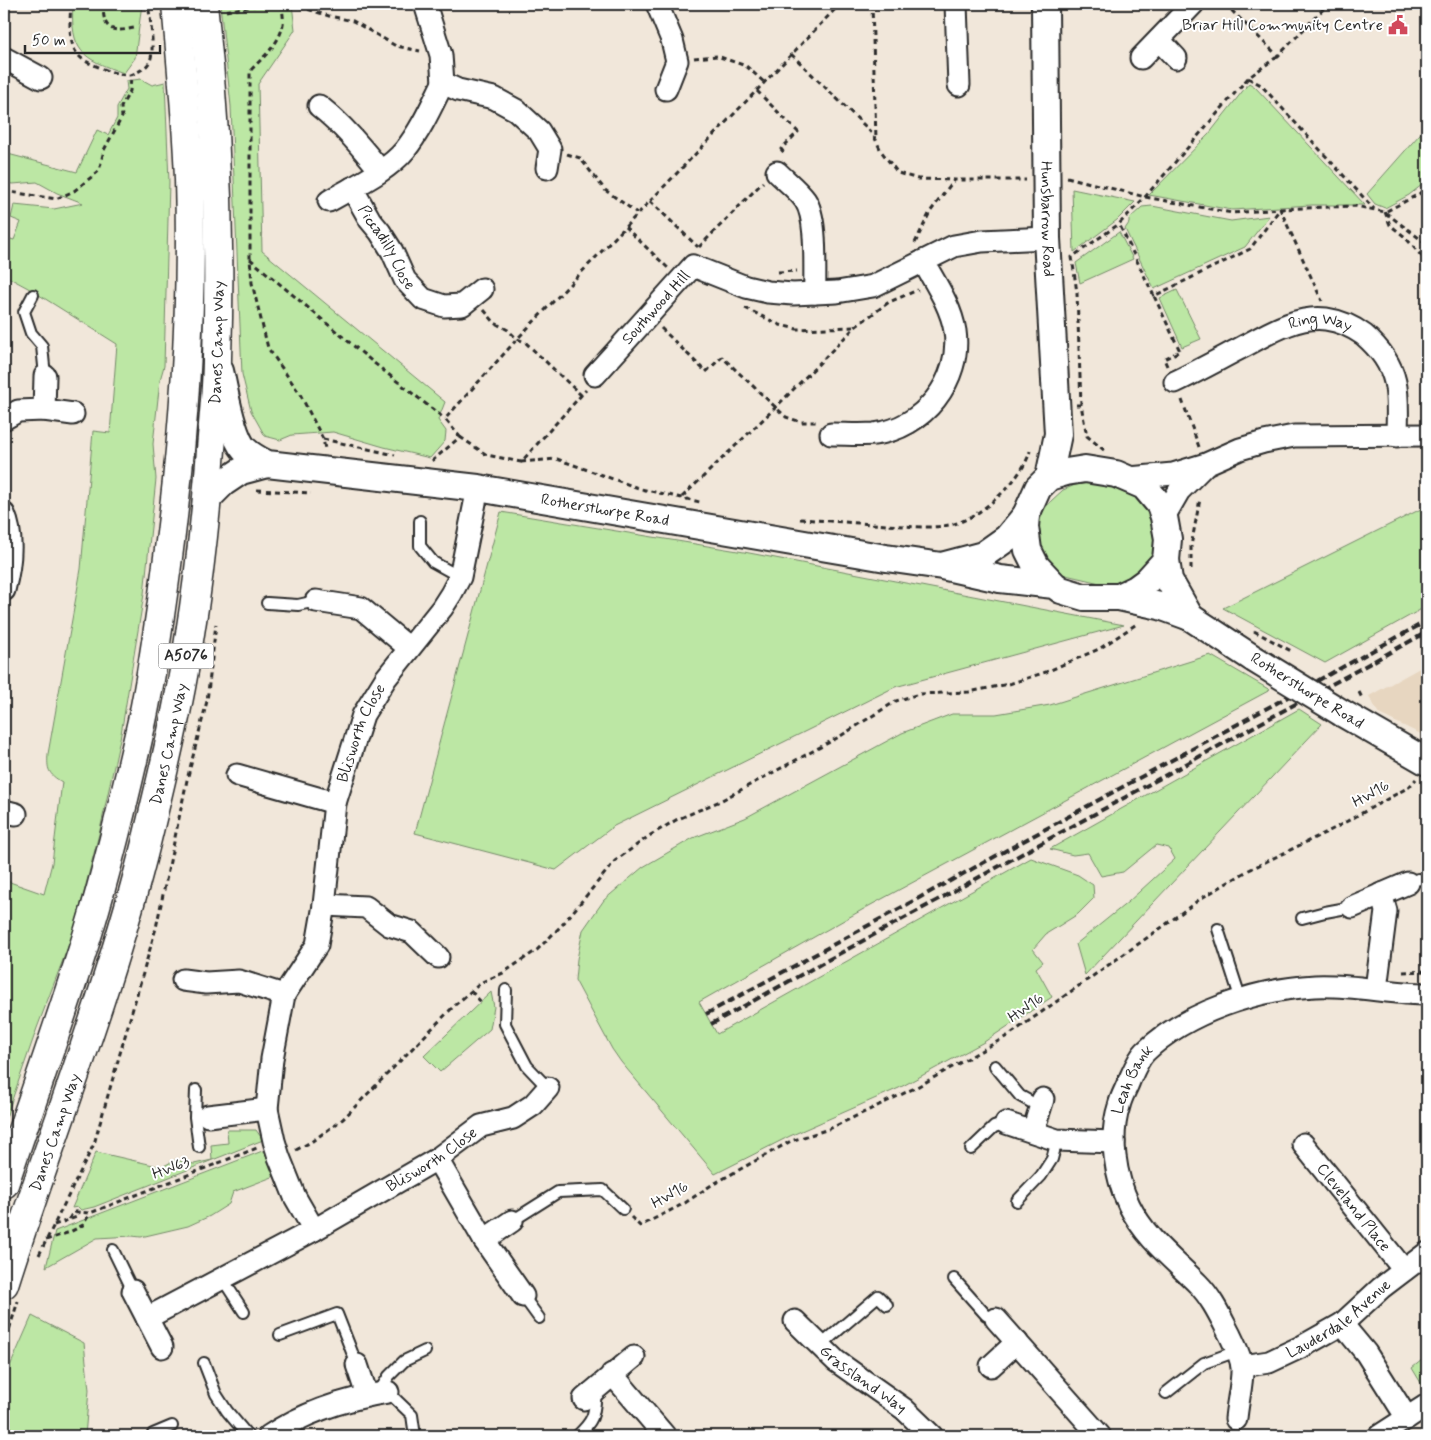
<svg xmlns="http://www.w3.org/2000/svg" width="1431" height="1440" font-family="Mynerve,sans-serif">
	<rect width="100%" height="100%" fill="#f1e7da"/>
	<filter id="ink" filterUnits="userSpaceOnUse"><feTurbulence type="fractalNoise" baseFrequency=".02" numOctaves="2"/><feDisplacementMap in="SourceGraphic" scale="10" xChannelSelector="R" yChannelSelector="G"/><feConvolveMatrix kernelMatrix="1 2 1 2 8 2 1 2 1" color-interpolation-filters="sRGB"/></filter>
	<g filter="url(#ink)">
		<!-- built -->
		<path fill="#e7d6c0" d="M 1427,664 L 1427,737 L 1379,714 L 1369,696 Z"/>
		<!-- green -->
		<g fill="#bce7a4" stroke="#748968">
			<path d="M 73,4 L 144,4 L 141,11 L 135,58 L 124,73 C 82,59 70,51 73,4 Z"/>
			<path d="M 220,4 L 292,4 L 295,30 L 258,84 L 262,251 L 445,402 L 438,420 L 446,431 L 445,441 L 430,458 L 384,447 L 333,432 L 292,435 L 280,440 L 265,436 L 251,411 L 242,374 L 231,106 Z"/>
			<path d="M 141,79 L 152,85 L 165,82 L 169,182 L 164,366 L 160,380 L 153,444 L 156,479 L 144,594 L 121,734 L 100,830 L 74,931 L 37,1028 L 4,1123 L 4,880 L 44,894 L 52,863 L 62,782 C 48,774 47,769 48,754 L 81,569 L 93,431 L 110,433 L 117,344 L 28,288 L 4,275 L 4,237 L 14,240 L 21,222 L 11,218 L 14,205 L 54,209 L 83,203 L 57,193 L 37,182 L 13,184 L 4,183 L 4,153 L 77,172 L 97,130 L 108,135 L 117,118 L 117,107 L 127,89 L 126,81 Z"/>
			<path d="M 1249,83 L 1255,87 L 1365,205 L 1311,205 L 1232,210 L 1149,195 L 1209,134 Z"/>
			<path d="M 1427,126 L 1427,181 L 1409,195 L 1385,208 L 1375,204 L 1367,194 Z"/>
			<path d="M 1072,189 L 1135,202 L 1117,220 L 1074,252 Z"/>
			<path d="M 1152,206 L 1231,221 L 1269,216 L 1245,247 L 1154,289 L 1125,229 L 1129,223 L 1129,219 L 1142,207 Z"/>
			<path d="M 1119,232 L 1133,259 L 1080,283 L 1076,263 Z"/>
			<path d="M 1177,290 L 1201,339 L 1182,347 L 1160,298 Z"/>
			<path d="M 1089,483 L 1128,490 L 1139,498 L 1148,508 L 1155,523 L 1156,536 L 1152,558 L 1131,580 L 1116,583 L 1100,583 L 1057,573 L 1043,554 L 1038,525 L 1041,513 L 1051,501 L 1063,490 L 1075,485 Z"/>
			<path d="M 1427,506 L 1427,606 L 1325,663 L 1223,608 Z"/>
			<path d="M 501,512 L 744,552 L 1124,625 L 895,687 L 614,826 L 556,870 L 415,833 Z"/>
			<path d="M 1210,655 L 1270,690 L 869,906 L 699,1002 L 717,1034 L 1031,858 L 1078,875 L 1093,885 L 1094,898 L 1078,914 L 1046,934 L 1033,949 L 1043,962 L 1036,968 L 1052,997 L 984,1042 L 899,1088 L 790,1136 L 715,1174 L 621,1062 L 612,1049 L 575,980 L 577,959 L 583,930 L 604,900 L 643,867 L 693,838 L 745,818 L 902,733 L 952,714 L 996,714 L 1050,705 Z"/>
			<path d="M 1299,709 L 1322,724 L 1085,975 L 1076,944 L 1128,902 L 1175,859 L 1169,848 L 1156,845 L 1123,872 L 1101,876 L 1088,853 L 1073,855 L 1050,849 Z"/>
			<path d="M 491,992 L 494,1007 L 490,1029 L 440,1072 L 424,1056 Z"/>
			<path d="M 227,1130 L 256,1130 L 263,1140 L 94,1207 L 81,1210 L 78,1207 L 72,1208 L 96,1152 L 162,1167 L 175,1160 L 194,1164 L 212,1160 L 211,1145 L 228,1143 Z"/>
			<path d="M 265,1150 L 275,1176 L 233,1192 L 229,1204 L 210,1216 L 188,1226 L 141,1237 L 132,1236 L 97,1238 L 46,1267 L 55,1231 Z"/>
			<path d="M 32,1316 L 84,1343 L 89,1390 L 85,1436 L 5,1436 L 4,1380 Z"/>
			<path d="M 1427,1356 L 1427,1393 L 1412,1368 Z"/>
		</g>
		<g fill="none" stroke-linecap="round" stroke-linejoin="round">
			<defs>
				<g id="service">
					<path d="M 33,295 L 24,312 L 31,333 L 42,346 L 45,376"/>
					<path d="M 420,521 L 420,546 L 433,562 L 460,577"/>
					<path d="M 267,603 L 298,605 L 316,601"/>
					<path d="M 1408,883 L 1418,879 L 1427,880"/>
					<path d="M 1302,918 L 1325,912 L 1352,907"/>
					<path d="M 1218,929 L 1241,1000"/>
					<path d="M 506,990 L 505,1024 L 527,1066 L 548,1088"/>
					<path d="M 995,1066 L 1020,1096 L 1040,1107"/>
					<path d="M 196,1090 L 195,1117 L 199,1147"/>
					<path d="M 971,1149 L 994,1127 L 1006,1123"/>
					<path d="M 1017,1201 L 1041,1176 L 1052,1159 L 1057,1140"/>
					<path d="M 512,1221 L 558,1192 L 603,1190 L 623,1209"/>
					<path d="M 113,1250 L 133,1291"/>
					<path d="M 222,1278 L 244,1312"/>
					<path d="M 954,1279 L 986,1315 L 996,1319"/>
					<path d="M 523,1296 L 539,1318"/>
					<path d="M 280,1335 L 337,1314 L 357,1365"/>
					<path d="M 820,1346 L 878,1296 L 887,1305"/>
					<path d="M 204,1363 L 216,1394 L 227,1411 L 248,1436"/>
					<path d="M 379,1392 L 389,1376 L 404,1361 L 425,1351"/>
					<path d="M 388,1392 L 412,1415 L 415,1436"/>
					<path d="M 1166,1393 L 1204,1363 L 1237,1351"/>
					<path d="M 152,1436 L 153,1434 L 172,1426"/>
					<path d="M 577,1436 C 595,1419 594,1415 596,1391"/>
				</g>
				<g id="minor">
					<path d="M 425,4 L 441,55 L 443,83 L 458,90 L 494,98 L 516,110 L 539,131 L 550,149 L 547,168"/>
					<path d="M 657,4 L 672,40 L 677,61 L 666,89"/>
					<path d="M 956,4 L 959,85"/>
					<path d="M 1159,40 L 1176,58"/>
					<path d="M 4,58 L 41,78"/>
					<path d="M 1141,58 L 1193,4"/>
					<path d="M 319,106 C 343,125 361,147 380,170"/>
					<path d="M 777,172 C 786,181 798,190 805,200 C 818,219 814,269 815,293"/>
					<path id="s1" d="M 352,188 L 370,220 L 380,232 L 392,251 L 405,280 L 423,299 L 444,306 L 462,305 L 482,289"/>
					<path d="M 329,201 C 353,187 388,171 405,150 C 421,130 432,105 443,83"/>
					<path id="s2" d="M 595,375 L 693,266 L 746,287 L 768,292 L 793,294 L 837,292 L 873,286 L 954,246 L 982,241 L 1047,238"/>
					<path id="s3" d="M 1175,382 C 1196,372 1216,361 1237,350 C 1263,337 1294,315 1326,319 C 1340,321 1353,327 1364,335 C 1378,347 1391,364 1395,382 C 1399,398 1397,420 1397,436"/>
					<path d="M 44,410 L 45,376"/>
					<path d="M 4,419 L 18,411 L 44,410 L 73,414"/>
					<path d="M 831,434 C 845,434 860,435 874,434 C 923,429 962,380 955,331 C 951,306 935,283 923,261"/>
					<path d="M 1129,478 L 1173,474 L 1206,464 L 1240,449 L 1264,442 L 1294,436 L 1427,435"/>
					<path d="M 4,514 C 14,537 10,567 4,590"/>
					<path d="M 1164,517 L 1179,491 L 1204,466"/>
					<path d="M 316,601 L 361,608 L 409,648"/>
					<path d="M 237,775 L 335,803"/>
					<path d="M 4,811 L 16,814"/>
					<path d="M 324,905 L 366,907 L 389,925 L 412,932 L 438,957"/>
					<path d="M 1352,907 L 1408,883"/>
					<path d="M 183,980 L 206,983 L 239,981 L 284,995"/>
					<path d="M 1376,989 L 1386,911 L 1381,894"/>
					<path d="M 208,1116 L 267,1109"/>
					<path d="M 1006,1123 L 1057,1140 L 1114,1142"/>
					<path d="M 1033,1131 L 1043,1099"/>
					<path id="s4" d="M 1303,1144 L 1404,1270"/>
					<path d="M 437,1159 L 484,1240 L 523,1296"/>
					<path id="s5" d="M 314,1230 L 295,1197 L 279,1157 L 274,1141 L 267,1109 L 272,1059 L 284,995 L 317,945 L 324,905 L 335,803 L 363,715 L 386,678 L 442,608 L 451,594 L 460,577 L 478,488"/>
					<path d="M 484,1240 L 512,1221"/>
					<path d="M 133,1291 L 162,1347"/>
					<path id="s6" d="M 147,1318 L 314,1230 L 437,1159 L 481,1126 L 513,1118 L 533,1105 L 548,1088"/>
					<path d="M 996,1319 L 1100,1436"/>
					<path id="s7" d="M 795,1321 L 836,1361 L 904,1409 L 932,1436"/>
					<path d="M 1342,1324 L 1366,1353 L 1407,1418"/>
					<path d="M 357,1365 L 367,1395"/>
					<path d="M 991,1366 L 1017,1342"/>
					<path id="s8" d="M 1242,1366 L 1269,1362 L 1303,1346 L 1342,1324 L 1381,1288 L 1427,1253"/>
					<path d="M 612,1374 L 665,1436"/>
					<path d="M 584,1399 L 634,1357"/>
					<path id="s9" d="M 1236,1419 C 1237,1404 1243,1381 1242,1367 C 1241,1356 1234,1344 1230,1335 C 1221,1318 1212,1298 1198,1284 C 1173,1259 1145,1238 1129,1205 C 1115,1176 1109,1137 1119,1106 C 1121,1097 1126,1089 1129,1081 C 1133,1072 1138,1059 1145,1052 C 1186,1012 1258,989 1315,986 C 1352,984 1390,994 1427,994"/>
					<path d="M 269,1436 C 304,1412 346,1399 388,1392"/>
					<path d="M 1379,1436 L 1427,1405"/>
				</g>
				<g id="tertiary">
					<path id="s10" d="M 1045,4 L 1047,238 L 1058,434 L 1049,477"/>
					<path id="s11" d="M 220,371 C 225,391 231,434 244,449 C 251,456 259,460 267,464 L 478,488 L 886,558 L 942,566 L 1000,579 L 1054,585 L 1061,590 L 1084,597 L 1119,597 L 1136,589 L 1147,581 L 1166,560 L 1168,539 L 1164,517 L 1160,505 L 1144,486 L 1116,474 L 1085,469 L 1066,472 L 1049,477 L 1038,488 L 1026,515 L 1025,527 L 1028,550 L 1036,566 L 1054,585"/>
					<path d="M 207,499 L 223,483 L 241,471 L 267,464"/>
					<path d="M 1166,560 L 1169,580 L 1190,617"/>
					<path d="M 945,565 L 983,555 L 1007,538 L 1026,515"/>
					<path d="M 1119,597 L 1160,606 L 1190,617 L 1254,659"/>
					<path d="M 1342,713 L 1427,762"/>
				</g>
				<g id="trunk">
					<path d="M 4,1184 C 30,1106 58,1028 83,949 C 107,874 125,797 142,721 C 153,670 160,617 167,565 C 184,438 193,308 189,179 C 187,120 181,62 176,4"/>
					<path id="s12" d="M 4,1284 C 51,1136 110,990 147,839 C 163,773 179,707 189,640 C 200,573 207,505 212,437 C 214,411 217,385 217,358 C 221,240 216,121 203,4"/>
				</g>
			</defs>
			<!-- service casing -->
			<use href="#service" stroke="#2b2b2b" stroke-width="14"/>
			<!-- minor casing -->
			<use href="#minor" stroke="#2b2b2b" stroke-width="25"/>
			<!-- tertiary casing -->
			<use href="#tertiary" stroke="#2b2b2b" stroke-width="30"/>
			<!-- trunk casing -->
			<use href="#trunk" stroke="#2b2b2b" stroke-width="31"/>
			<!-- path -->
			<g stroke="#2b2b2b" stroke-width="3" stroke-dasharray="5 4" stroke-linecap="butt">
				<path d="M 71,4 C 70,20 67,45 80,57 C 85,62 94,65 101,68 C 111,72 120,75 131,75"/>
				<path d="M 103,4 C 103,30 111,33 134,28"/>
				<path d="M 282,4 C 282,10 284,18 283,24 C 280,44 263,57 250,71 L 250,259 L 252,283 L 268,348 L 300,394 L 323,439 L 325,449"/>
				<path d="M 291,4 L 329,16 L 353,21 L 396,46 L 420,51"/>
				<path d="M 872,4 L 876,140"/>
				<path d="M 1225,4 L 1278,56 L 1328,4"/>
				<path d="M 226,11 L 264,4"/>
				<path d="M 791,54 L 866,127 L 874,136 L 881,151 L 898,173 L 918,179 L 954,180"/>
				<path d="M 694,58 L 717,56 L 746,66 L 765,83"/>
				<path d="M 1248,78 L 1261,85 L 1374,209"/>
				<path d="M 757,91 L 798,132 L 781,149 L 785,154"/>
				<path d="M 567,154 L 580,158 L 605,190 L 637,213"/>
				<path d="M 1067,177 L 1145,197 L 1232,213 L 1280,209 L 1322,301"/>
				<path d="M 4,191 L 56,199 L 74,191 L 99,171 L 104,150 L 122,117 L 121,107 L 130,91 L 131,75 C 138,72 147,68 150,61 C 155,49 150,16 148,4"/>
				<path d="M 650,201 L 698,247"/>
				<path d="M 1385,212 L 1390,225 L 1405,237 L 1424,259 L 1427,267"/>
				<path d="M 1386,213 L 1427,244"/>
				<path d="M 625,227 L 668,268"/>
				<path d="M 915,243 L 930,212 L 954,180 L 1026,180"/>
				<path d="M 699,247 L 763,182"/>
				<path d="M 250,259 L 374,363 L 445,419"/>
				<path d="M 778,272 L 797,271"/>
				<path d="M 1154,296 L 1119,224 L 1145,197 L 1248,78 L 1278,56"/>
				<path d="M 745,308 L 780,325 L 797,329 L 854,327"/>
				<path d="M 484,310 L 495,323 L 508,330 L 517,339 L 525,342 L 582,396"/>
				<path d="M 661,328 L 706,372 L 722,357 L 786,417 L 801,422 L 817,422"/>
				<path d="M 1167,366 L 1164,359 L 1180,351 L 1154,296 L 1250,249 L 1280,209 L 1355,206 L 1385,212 L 1419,194 L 1427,186"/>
				<path d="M 1182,400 L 1199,447"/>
				<path d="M 1076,405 L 1081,405 L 1087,436 L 1104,450"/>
				<path d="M 1081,405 L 1077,293 L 1072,257 L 1119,224"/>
				<path d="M 460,437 L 487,455 L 521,462 L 586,390"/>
				<path d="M 323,439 L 395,455"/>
				<path d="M 432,461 L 460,437 L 445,419 L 520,336 L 840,4"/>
				<path d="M 521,462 L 557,459 L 641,489 L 700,502"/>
				<path d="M 257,490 L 311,493"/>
				<path d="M 682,497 L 776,407 L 855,327 L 889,302 L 918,290"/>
				<path d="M 800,519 C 829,521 858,523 887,525 C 906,526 930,529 949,525 C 978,521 1023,479 1030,451"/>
				<path d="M 1191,569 L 1191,546 L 1200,499"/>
				<path d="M 1254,631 L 1293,652"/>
				<path d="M 1359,692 L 1363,700"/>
				<path d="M 1403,972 L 1427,971"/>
				<path d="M 471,991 L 481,1002"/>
				<path d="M 296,1150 L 311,1142 L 343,1119 L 456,1004 L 482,982 L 503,973 L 537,950 L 562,925 L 615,861 L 649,836 L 676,820 L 720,801 L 839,737 L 896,701 L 919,694 L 969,692 L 1009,684 L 1046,672 L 1099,649 L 1138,623"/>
				<path d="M 631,1217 L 640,1226 L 685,1203 L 710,1186 L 791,1141 L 829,1129 L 917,1087 L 1009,1035 L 1161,928 L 1200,899 L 1249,870 L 1333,829 L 1409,787 L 1416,779"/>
				<path d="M 69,1219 L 73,1212 L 77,1212"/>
				<path d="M 54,1225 L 77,1217 L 77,1212 L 90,1213 L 257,1148"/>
				<path d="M 46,1240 L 70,1232 L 83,1225 L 90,1213"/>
				<path d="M 39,1255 L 94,1144 L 156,928 L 187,780 L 207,701 L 216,624"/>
				<path d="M 4,1346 L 18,1301"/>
			</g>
			<!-- service -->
			<use href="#service" stroke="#fff" stroke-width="10"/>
			<!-- minor -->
			<use href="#minor" stroke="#fff" stroke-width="21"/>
			<!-- tertiary -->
			<use href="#tertiary" stroke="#fff" stroke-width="26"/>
			<!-- trunk -->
			<use href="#trunk" stroke="#fff" stroke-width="28"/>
			<!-- rail -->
			<g stroke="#2b2b2b" stroke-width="4" stroke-dasharray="8 4" stroke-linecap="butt">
				<path d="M 706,1014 L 1427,621"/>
				<path d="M 711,1024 L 1427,632"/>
			</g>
			<defs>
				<path id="tertiary-bridge" d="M 1254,659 L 1342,713"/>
			</defs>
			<!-- tertiary-bridge casing -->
			<use href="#tertiary-bridge" stroke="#2b2b2b" stroke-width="30" stroke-linecap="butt"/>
			<!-- tertiary-bridge -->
			<use href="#tertiary-bridge" stroke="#fff" stroke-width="26"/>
		</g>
	</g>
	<!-- icons -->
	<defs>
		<symbol id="civic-bare" viewBox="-9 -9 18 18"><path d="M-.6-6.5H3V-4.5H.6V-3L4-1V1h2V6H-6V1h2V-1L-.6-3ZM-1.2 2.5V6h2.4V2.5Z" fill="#d1495b" stroke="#fff" stroke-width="2.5" paint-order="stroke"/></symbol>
	</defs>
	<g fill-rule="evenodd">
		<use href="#civic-bare" x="1384" y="11" width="28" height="28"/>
	</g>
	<g text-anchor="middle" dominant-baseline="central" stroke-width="4" stroke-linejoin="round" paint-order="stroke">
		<!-- shield labels -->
		<rect fill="#fff" stroke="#6b6b6b" stroke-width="1" x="158.5" y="643.5" width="55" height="25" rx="4"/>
		<g font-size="15" font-weight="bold" fill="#2b2b2b">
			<text x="186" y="656">A5076</text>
		</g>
		<!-- poi labels -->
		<g font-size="16" fill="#2b2b2b" stroke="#fff" text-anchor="end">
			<text x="1383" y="25">Briar Hill Community Centre</text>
		</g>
		<!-- street labels -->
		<g font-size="16" fill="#2b2b2b" stroke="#fff">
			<text stroke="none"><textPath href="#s10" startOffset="215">Hunsbarrow Road</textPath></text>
			<text stroke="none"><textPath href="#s1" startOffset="69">Piccadilly Close</textPath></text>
			<text stroke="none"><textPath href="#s2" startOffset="91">Southwood Hill</textPath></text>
			<text stroke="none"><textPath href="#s3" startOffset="160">Ring Way</textPath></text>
			<text stroke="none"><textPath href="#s12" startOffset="970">Danes Camp Way</textPath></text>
			<text stroke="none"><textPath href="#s11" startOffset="451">Rothersthorpe Road</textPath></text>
			<text transform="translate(1307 691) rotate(32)">Rothersthorpe Road</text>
			<text stroke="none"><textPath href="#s5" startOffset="524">Blisworth Close</textPath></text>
			<text stroke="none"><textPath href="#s12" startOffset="565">Danes Camp Way</textPath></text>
			<text transform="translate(1371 794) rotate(-29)">HW16</text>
			<text transform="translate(1026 1008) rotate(-35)">HW16</text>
			<text stroke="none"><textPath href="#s9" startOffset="384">Leah Bank</textPath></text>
			<text stroke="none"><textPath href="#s12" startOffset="160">Danes Camp Way</textPath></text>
			<text stroke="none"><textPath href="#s6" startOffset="326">Blisworth Close</textPath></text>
			<text transform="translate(171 1168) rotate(-21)">HW63</text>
			<text transform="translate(670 1195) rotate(-30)">HW16</text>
			<text stroke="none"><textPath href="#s4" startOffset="81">Cleveland Place</textPath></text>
			<text stroke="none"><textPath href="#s8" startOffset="110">Lauderdale Avenue</textPath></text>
			<text stroke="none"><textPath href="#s7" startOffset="90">Grassland Way</textPath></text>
		</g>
	</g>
	<!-- margin -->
	<rect width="1431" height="1440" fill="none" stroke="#fff" stroke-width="20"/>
	<rect x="10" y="10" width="1411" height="1420" fill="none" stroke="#2b2b2b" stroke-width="2" filter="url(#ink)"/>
	<!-- scale -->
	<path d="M25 45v8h135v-8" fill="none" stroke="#2b2b2b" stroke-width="2.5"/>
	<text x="32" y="45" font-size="15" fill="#2b2b2b" stroke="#ffffff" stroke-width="4" paint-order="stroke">50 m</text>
</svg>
